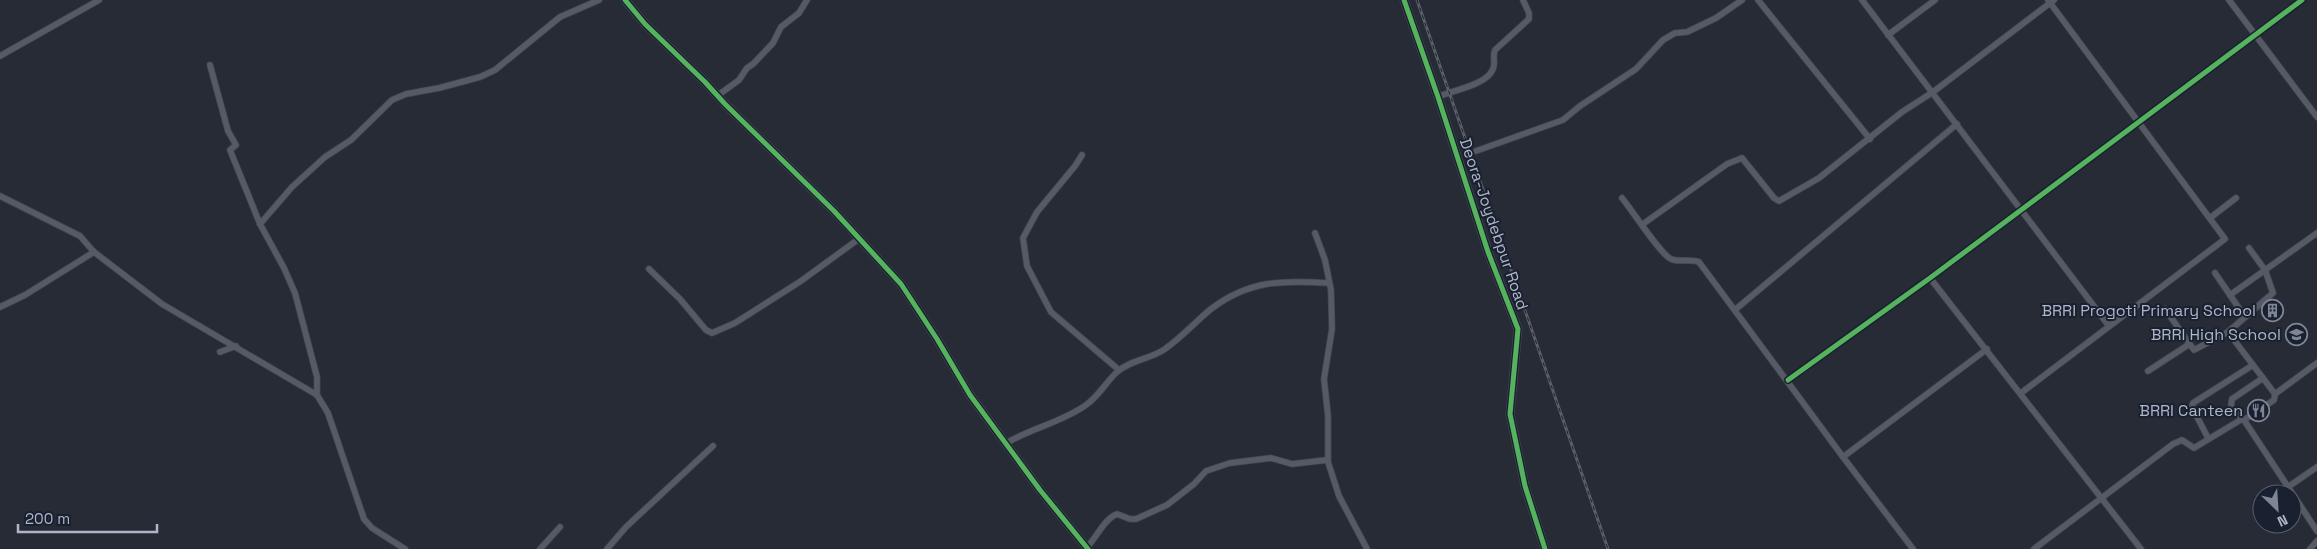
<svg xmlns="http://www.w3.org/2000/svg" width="2317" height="549" font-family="'Space Grotesk',sans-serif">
	<rect width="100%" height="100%" fill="#262b36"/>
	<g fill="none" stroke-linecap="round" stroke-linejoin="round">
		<defs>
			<g id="street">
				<path d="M 1758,0 L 1870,139"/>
				<path d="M 1862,0 L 2109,326"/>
				<path d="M 2229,0 L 2317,117"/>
				<path d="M 1888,35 L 1935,0"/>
				<path d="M 0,56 L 99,0"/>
				<path d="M 210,65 L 228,131 L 236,145 L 230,150 L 260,224 L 284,268 L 295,293 L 317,377 L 317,395"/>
				<path d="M 717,96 L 739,80 L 747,68 L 753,64 L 773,43 L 781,27 L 799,13 L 807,0"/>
				<path d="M 1438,97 C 1453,90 1487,85 1493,69 C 1496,62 1492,57 1495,50 L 1529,19 L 1529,13 L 1523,0"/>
				<path d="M 1476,151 L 1563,120 L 1580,106 L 1636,69 L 1663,40 L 1675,33 L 1687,32 L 1716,18 L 1742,0"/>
				<path d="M 1082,155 L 1075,166 L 1037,212 L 1023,238 L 1027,266 L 1051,312 L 1119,370"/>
				<path d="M 0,196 L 80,236 L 94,252 L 162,304 L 317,395 L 328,413 L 364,519 L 372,528 L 405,549"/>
				<path d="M 1622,198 C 1632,210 1661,255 1671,259 C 1680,263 1690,258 1699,262 L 1843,457 L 1987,349"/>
				<path d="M 2210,218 L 2236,198"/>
				<path d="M 260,224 L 292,187 L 325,157 L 351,140 L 392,100 L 406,94 L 439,88 L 480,77 L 495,70 L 560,17 L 599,0"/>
				<path d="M 1643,224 L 1727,164 L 1742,158 L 1774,198 L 1779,201 L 1819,178 L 1902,112 L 1933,92 L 2054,0"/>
				<path d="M 1315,233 L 1325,260 L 1331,290 L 1332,329 L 1324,379 L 1328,416 L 1328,462 L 1339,496 L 1367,549"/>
				<path d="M 649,269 L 680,299 L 706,330 L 712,333 L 735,323 L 801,281 L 860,238"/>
				<path d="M 2215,273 L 2245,317"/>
				<path d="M 1930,278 L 2141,549"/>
				<path d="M 2230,295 L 2317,233"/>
				<path d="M 0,307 L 25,295 L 94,252"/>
				<path d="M 1736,309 L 1957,124"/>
				<path d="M 2165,309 L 2194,350 L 2228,332 L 2273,293 L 2265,270 L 2249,248"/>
				<path d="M 2228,332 L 2275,394 L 2274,400 L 2244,420 L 2317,531"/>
				<path d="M 220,352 L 236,346"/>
				<path d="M 2148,371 L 2188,345"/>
				<path d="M 1788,380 L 1930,278 L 2302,0"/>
				<path d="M 2021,393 L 2225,239 L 2048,0"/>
				<path d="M 2275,394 L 2317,363"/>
				<path d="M 2242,419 L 2231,406 L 2232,399 L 2263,378"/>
				<path d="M 2208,438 L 2192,407 L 2193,403 L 2253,365"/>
				<path d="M 1005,444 C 1030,428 1061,423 1086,405 C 1099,396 1106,382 1117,372 C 1130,360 1151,359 1165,349 C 1182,337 1195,322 1211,309 C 1249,280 1283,280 1329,283"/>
				<path d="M 1843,457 L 1913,549"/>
				<path d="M 2288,487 L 2317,467"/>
				<path d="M 1087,547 C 1097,537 1104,519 1117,514 L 1130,519 L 1136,519 L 1167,505 L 1194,484 L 1206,471 L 1230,463 L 1271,458 L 1292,464 L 1327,460"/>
				<path d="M 540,549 L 560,527"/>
				<path d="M 607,549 L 626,527 L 713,446"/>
				<path d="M 2034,549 L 2173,444 L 2182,440 L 2194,448 L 2242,419 L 2244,420"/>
				<path d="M 2310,549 L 2317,541"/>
			</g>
			<g id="secondary">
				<path d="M 625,0 L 645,24 L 705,82 L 725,104 L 834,211 L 901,284 L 937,339 L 970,395 L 1040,490 L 1088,549"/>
				<path d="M 1404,0 L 1438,97 L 1488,252 L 1518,329 L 1510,414 L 1525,486 L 1545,549"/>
			</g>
		</defs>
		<!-- street casing -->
		<use href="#street" stroke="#43464f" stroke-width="7"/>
		<!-- secondary casing -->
		<use href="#secondary" stroke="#43464f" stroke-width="9"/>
		<!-- street -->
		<use href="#street" stroke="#565a64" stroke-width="5.5"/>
		<!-- secondary -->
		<use href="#secondary" stroke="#5a5e69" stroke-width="8"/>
		<defs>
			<path id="rail" d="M 1417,0 L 1608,549"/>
		</defs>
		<!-- rail casing -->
		<use href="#rail" stroke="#5a5e68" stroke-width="3"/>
		<!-- rail -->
		<use href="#rail" stroke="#192131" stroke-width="1" stroke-dasharray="4" stroke-linecap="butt"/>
		<defs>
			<g id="cycleway">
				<path d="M 625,0 L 645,24 L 705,82 L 725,104 L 834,211 L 901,284 L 937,339 L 970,395 L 1040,490 L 1088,549"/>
				<path d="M 1404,0 L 1438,97 L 1488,252 L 1518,329 L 1510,414 L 1525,486 L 1545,549"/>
				<path d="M 1788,380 L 1930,278 L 2302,0"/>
			</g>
		</defs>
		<!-- cycleway casing -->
		<use href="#cycleway" stroke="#192131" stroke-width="8"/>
		<!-- cycleway -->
		<use href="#cycleway" stroke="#56b35d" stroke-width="5"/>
	</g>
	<!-- icons -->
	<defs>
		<symbol id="building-ring" viewBox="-11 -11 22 22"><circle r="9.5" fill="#192131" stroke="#7f8595" stroke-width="1.5"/><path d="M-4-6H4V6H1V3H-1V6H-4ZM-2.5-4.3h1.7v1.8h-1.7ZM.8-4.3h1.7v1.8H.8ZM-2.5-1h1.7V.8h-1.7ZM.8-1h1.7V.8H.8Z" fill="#7f8595"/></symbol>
		<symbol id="school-ring" viewBox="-11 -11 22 22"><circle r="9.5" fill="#192131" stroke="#7f8595" stroke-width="1.5"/><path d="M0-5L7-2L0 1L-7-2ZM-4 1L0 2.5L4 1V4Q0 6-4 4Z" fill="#7f8595"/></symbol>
		<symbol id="restaurant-ring" viewBox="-11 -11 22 22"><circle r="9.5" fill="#192131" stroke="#7f8595" stroke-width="1.5"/><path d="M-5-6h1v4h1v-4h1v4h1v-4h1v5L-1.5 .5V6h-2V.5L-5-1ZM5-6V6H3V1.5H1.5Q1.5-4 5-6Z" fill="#7f8595"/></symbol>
	</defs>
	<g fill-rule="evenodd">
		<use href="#building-ring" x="2260" y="298" width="25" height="25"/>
		<use href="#school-ring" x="2284" y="322" width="25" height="25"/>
		<use href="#restaurant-ring" x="2246" y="398" width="25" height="25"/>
	</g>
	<g text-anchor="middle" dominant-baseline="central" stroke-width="4" stroke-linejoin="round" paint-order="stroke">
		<!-- street labels -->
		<g font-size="16" fill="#afb6c8" stroke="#192131">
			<text transform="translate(1494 224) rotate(71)">Deora-Joydebpur Road</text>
		</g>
		<!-- poi labels -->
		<g font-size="16" fill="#afb6c8" stroke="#192131" text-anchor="end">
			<text x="2256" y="310">BRRI Progoti Primary School</text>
			<text x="2281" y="334">BRRI High School</text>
			<text x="2243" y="410">BRRI Canteen</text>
		</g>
	</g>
	<!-- north arrow -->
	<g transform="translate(2277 509) rotate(155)"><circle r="24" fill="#192131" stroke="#555d6d"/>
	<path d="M0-4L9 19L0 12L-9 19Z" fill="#7f8595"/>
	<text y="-8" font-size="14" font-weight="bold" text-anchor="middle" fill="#afb6c8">N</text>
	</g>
	<!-- scale -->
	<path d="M18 524v8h139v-8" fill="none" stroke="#afb6c8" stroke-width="2.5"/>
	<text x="25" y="524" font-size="15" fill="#afb6c8" stroke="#192131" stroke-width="4" paint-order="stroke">200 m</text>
</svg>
